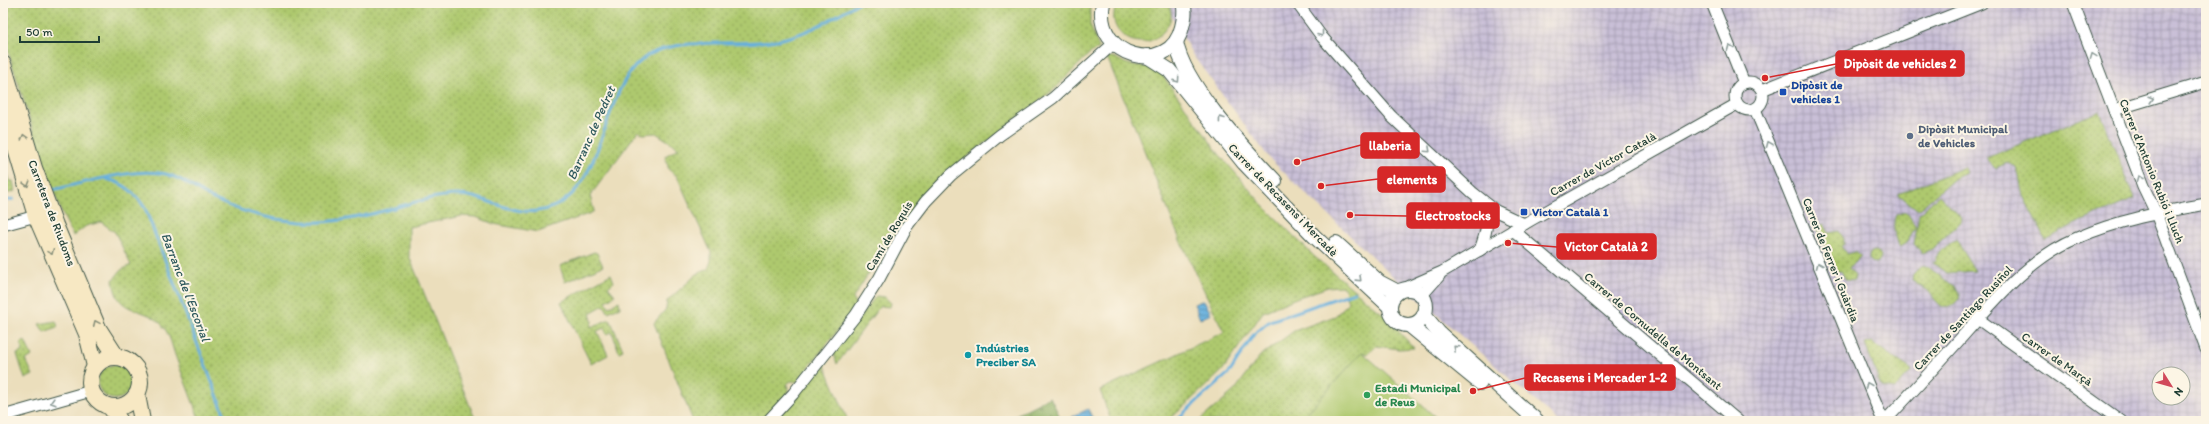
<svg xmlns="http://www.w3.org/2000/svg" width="2209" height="424" font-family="Itim,sans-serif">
	<defs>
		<pattern id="industrial-grid" width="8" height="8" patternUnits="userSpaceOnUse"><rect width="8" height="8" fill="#c9bfd7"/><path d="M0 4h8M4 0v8" fill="none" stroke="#a39caf"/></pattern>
		<pattern id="green-dots" width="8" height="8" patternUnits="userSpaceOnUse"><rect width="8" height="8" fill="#aec96e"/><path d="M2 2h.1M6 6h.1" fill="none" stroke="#8da45b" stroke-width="1.8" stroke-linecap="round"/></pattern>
		<pattern id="forest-firs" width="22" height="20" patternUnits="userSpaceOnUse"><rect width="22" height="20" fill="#8aad61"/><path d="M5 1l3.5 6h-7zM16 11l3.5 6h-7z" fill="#708e51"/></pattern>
		<pattern id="water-rules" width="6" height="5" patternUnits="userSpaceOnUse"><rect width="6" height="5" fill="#65afdd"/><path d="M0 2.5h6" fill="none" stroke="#5390b4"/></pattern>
	</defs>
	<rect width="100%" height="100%" fill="#fcf5e5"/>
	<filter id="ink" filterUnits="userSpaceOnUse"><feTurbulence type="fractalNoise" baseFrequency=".025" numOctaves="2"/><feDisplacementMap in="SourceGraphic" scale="8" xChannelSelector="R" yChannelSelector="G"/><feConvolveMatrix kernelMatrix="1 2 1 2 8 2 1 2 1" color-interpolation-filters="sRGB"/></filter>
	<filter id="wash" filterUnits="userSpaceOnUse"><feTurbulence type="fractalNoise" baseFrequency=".012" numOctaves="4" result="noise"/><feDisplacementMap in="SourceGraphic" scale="16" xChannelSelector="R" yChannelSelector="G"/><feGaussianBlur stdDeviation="0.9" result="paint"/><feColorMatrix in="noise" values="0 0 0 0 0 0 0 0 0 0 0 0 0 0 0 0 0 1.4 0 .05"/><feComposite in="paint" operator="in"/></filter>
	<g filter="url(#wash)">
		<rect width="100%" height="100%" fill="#ebdebc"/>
		<!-- industrial -->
		<path fill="url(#industrial-grid)" fill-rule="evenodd" d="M 1165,3 L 2206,3 L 2206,421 L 1558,421 L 1388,272 L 1270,159 L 1192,54 ZM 2159,374 L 2183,374 L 2183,398 L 2159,398 Z"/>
		<!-- green -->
		<g fill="url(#green-dots)" stroke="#668351">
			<path d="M 6,3 L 1090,3 L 1090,25 L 1099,48 L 1089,54 L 1057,87 L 943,176 L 925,193 L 890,245 L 877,260 L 853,298 L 856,307 L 797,382 L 791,381 L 787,384 L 789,392 L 763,421 L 693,421 L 654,323 L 666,309 L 667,301 L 697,274 L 708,269 L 711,261 L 711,252 L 677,176 L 669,170 L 665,156 L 679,148 L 656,133 L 643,134 L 638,131 L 590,196 L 594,211 L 591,213 L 538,232 L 494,224 L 476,217 L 461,216 L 409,227 L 409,256 L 476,421 L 200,421 C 192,399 183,377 175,355 C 172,346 170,336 165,329 C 147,302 117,320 113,280 L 121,270 L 131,265 L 115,232 L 101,222 L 86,226 L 73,236 L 61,211 L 40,152 L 3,35 L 3,9 Z"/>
			<path d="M 1118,3 L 1167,3 C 1172,9 1172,17 1169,23 C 1149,62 1099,34 1118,3 Z"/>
			<path d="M 1107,57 C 1114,56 1119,60 1125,63 C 1136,67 1147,65 1158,69 L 1219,154 L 1261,203 L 1316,258 L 1383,314 L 1414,348 L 1399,349 L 1376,346 L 1367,354 L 1362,352 L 1300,421 L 1199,421 L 1235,390 L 1260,356 L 1294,331 L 1335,316 L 1348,303 L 1345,289 L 1341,286 L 1328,287 L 1296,298 L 1263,312 L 1222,371 L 1168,421 L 1111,421 L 1100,390 L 1224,332 L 1180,240 Z"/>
			<path d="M 2100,111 L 2134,199 L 2073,225 L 2046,240 L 2023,196 L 2017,167 L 2007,163 L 1996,168 L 1986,158 Z"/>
			<path d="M 3,161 L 10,181 L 13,181 L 15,191 L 3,195 Z"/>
			<path d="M 1964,167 L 1966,173 L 1954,179 L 1918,210 L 1898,194 Z"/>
			<path d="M 1939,195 L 1962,217 L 1961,222 L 1932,249 L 1922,253 L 1914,244 L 1919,214 Z"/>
			<path d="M 1904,212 L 1908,214 L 1916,227 L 1905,244 L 1899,247 C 1894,240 1892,222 1896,215 Z"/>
			<path d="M 1824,224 L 1829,233 L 1839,231 L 1844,239 L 1844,244 L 1841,246 L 1846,254 L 1855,252 L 1861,256 L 1849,268 L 1855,276 L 1854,281 L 1846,280 L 1841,271 L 1835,272 L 1816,227 Z"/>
			<path d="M 1956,239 L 1975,271 L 1946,273 L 1933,263 L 1939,252 Z"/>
			<circle cx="1875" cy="257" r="6"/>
			<path d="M 594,252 L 597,253 L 603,266 L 565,282 L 560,266 Z"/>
			<path d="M 1921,266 C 1933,267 1944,281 1955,286 L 1959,294 L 1958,300 C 1945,315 1938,304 1930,293 C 1926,287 1917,286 1912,280 L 1913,274 Z"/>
			<path d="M 611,274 L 614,282 L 608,287 L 615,295 L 606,301 L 609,307 L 619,301 L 620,307 L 608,312 L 604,305 L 590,313 L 592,321 L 591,327 L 610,319 L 623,350 L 619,352 L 612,332 L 607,334 L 604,328 L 597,331 L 608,355 L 591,364 L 561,302 Z"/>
			<path d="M 876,296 L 885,297 L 891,303 L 890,307 L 880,306 L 837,364 L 833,351 Z"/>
			<path d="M 56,321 L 58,327 L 44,332 L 39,324 Z"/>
			<path d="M 25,341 L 32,356 L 26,360 L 33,375 L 25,379 L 17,354 L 23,351 L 20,343 Z"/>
			<path d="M 1871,342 L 1912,370 L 1895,389 L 1881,387 L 1865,344 Z"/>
			<path d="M 824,363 L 848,421 L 776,421 L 778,416 Z"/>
			<circle cx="115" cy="382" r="17"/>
		</g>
		<!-- forest -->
		<path fill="url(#forest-firs)" stroke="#54754a" d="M 1050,397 L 1062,421 L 1004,421 Z"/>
		<!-- pitch -->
		<path fill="#aec96e" stroke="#668351" d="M 1362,352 L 1440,421 L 1300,421 Z"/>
		<!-- water -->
		<g fill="url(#water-rules)" stroke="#427688">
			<path d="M 1204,300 L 1211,314 L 1200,319 L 1194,304 Z"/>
			<path d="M 1088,409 L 1093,419 L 1087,421 L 1074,421 L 1072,417 Z"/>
		</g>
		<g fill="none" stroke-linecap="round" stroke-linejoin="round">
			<!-- stream -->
			<g stroke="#65afdd" stroke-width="3">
				<path d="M 107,179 C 126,184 134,192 145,208 L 227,421"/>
				<path d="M 52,190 C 85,183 134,167 166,174 C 183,178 196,190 211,198 C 236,210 264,218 291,221 C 321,225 354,219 383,211 C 407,205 430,196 455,195 C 483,194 509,215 537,211 C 608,202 596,95 643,59 C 671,36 734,46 770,41 C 803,37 830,20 858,3"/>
				<path d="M 3,201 L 13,199"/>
				<path d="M 1175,421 L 1230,372 L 1254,334 L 1270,321 L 1354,292"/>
			</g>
		</g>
	</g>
	<g filter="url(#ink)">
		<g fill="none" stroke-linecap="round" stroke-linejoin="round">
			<defs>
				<g id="minor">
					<path d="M 1297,3 L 1322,37 L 1391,116 L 1472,192 L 1496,211 L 1524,224"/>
					<path d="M 1712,3 L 1744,83"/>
					<path d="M 2073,3 L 2143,186 L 2156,213 L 2206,349"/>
					<circle cx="1749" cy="96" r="14"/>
					<path d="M 1762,90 L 1982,3"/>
					<path d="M 1755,109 L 1883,421"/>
					<path d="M 2114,110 L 2206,82"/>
					<path d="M 1478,201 C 1491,218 1487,231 1480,250"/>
					<path d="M 3,225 L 36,216"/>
					<path d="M 1513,230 L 1738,421"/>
					<path d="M 1401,290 L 1442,272 L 1531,220 L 1737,104"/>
					<path d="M 1422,295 L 1439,276"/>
					<path d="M 1978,319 L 2121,421"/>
					<path d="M 3,416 L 91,391"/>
					<path d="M 768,421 L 793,394 L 856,315 L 879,279 L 907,226 L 926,201 L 951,175 L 1000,135 L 1053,98 L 1113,44"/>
					<path d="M 1885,421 C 1911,393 1936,366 1961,338 C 1995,300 2029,258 2077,238 C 2118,220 2162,212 2206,204"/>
				</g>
				<g id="tertiary">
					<path d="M 1103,3 C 1092,58 1170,78 1182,27 C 1184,19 1186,11 1183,3"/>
					<path d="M 1176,42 C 1183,84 1245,149 1275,181"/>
					<path d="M 1147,56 L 1169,70 L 1244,163 L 1314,236 L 1390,307"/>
					<path d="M 1336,243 L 1379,282 L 1398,292"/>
					<circle cx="1408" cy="307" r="18"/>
					<path d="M 1424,315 L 1439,333 L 1537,421"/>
					<path d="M 1409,325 L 1480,383"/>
				</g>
				<g id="secondary">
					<path d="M 3,64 L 34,168 L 55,225 L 98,328 L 116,356"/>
					<path d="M 3,106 L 36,216 L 87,334 L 95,366"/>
					<circle cx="115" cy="382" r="25"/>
					<path d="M 137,395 L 142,421"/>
					<path d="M 111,408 L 120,421"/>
				</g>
			</defs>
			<!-- minor casing -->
			<use href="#minor" stroke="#3e5548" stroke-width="13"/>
			<!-- tertiary casing -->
			<use href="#tertiary" stroke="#3e5548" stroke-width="16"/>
			<!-- secondary casing -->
			<use href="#secondary" stroke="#3e5548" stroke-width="18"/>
			<!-- minor -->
			<use href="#minor" stroke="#fff" stroke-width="11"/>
			<!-- tertiary -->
			<use href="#tertiary" stroke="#fff" stroke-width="14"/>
			<!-- secondary -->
			<use href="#secondary" stroke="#f7e8c3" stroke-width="16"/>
		</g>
		<!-- one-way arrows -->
		<defs><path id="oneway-chevron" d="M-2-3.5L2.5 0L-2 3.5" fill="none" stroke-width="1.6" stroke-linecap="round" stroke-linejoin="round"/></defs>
		<g stroke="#8f9e9a">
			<use href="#oneway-chevron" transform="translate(1321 34) rotate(52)"/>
			<use href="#oneway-chevron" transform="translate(1730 47) rotate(-112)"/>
			<use href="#oneway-chevron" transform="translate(2093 56) rotate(-111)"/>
			<use href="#oneway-chevron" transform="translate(1177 80) rotate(55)"/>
			<use href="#oneway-chevron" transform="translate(2151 99) rotate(-17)"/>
			<use href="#oneway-chevron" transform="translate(1221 119) rotate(-127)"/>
			<use href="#oneway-chevron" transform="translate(1769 144) rotate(-112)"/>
			<use href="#oneway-chevron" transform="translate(1428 150) rotate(43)"/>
			<use href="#oneway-chevron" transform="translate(2140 178) rotate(-111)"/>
			<use href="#oneway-chevron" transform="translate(1819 265) rotate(-112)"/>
			<use href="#oneway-chevron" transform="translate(1359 279) rotate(44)"/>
			<use href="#oneway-chevron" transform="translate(1456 348) rotate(-138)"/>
			<use href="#oneway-chevron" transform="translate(1868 385) rotate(-112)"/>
			<use href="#oneway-chevron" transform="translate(53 402) rotate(164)"/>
		</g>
		<g stroke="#8b927c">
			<use href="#oneway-chevron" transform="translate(24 137) rotate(-106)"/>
			<use href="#oneway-chevron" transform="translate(27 184) rotate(73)"/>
			<use href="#oneway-chevron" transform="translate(51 252) rotate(66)"/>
			<use href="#oneway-chevron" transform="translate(96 323) rotate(-114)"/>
		</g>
	</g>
	<!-- markers -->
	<g fill="#1a4fb4" stroke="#fcf5e5" stroke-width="1.5">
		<rect x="1779" y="88" width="8" height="8" rx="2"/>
		<rect x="1520" y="208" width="8" height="8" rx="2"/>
	</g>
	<circle fill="#5c6f8a" stroke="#fcf5e5" stroke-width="1.5" cx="1910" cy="136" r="4"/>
	<circle fill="#0f9aa8" stroke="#fcf5e5" stroke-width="1.5" cx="968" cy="355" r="4"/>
	<circle fill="#2e9e5b" stroke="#fcf5e5" stroke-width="1.5" cx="1367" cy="395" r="4"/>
	<g text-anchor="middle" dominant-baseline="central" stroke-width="4" stroke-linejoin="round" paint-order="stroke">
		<!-- transit labels -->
		<g font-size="12" font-weight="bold" fill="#164399" stroke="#fcf5e5" text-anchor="start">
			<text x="1791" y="85">Dipòsit de<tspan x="1791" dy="14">vehicles 1</tspan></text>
			<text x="1532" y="212">Victor Català 1</text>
		</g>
		<!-- service labels -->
		<g font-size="12" font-weight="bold" fill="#4e5e75" stroke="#fcf5e5" text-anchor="start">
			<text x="1918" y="129">Dipòsit Municipal<tspan x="1918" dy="14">de Vehicles</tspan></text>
		</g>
		<!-- street labels -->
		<g font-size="12" fill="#1f3d34" stroke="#fcf5e5">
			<text transform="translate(1603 164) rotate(-29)">Carrer de Víctor Català</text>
			<text transform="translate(2152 171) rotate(68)">Carrer d'Antonio Rubió i Lluch</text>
			<text transform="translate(1283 200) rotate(46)">Carrer de Recasens i Mercadè</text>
			<text transform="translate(52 213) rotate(69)">Carretera de Riudoms</text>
			<text transform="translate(889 236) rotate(-59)">Camí de Roquís</text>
			<text transform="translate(1831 260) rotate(68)">Carrer de Ferrer i Guàrdia</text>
			<text transform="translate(1963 318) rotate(-47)">Carrer de Santiago Rusiñol</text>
			<text transform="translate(1653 331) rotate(40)">Carrer de Cornudella de Montsant</text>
			<text transform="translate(2057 359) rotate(35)">Carrer de Marçà</text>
		</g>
		<!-- culture labels -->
		<g font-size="12" font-weight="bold" fill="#0d838f" stroke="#fcf5e5" text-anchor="start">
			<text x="976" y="348">Indústries<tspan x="976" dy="14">Preciber SA</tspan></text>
		</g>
		<!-- leisure labels -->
		<g font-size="12" font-weight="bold" fill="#27864d" stroke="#fcf5e5" text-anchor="start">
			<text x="1375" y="388">Estadi Municipal<tspan x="1375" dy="14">de Reus</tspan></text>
		</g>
		<!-- water labels -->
		<g font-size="13" font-style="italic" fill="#305a5e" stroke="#fcf5e5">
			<text transform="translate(591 133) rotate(-66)">Barranc de Pedret</text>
			<text transform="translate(186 287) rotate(69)">Barranc de l'Escorial</text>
		</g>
	</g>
	<!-- callouts -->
	<path fill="none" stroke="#d62828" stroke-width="1.5" d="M1765 78L1836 64M1297 162L1361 145M1321 186L1378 179M1350 215L1407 216M1508 243L1557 247M1473 391L1525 378"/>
	<g fill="#d62828" stroke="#fcf5e5" stroke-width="1.5">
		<circle cx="1765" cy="78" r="4"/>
		<circle cx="1297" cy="162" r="4"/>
		<circle cx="1321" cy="186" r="4"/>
		<circle cx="1350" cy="215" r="4"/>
		<circle cx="1508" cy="243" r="4"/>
		<circle cx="1473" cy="391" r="4"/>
	</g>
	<g fill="#d62828" stroke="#d62828" stroke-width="1.5">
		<rect x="1836" y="51" width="128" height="25" rx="4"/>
		<rect x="1361" y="133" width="58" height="25" rx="4"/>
		<rect x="1378" y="167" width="67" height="25" rx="4"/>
		<rect x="1407" y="203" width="92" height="25" rx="4"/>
		<rect x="1557" y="234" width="99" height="25" rx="4"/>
		<rect x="1525" y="365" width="150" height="25" rx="4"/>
	</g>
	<g font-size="13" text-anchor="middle" font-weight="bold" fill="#fff">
		<text x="1900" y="68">Dipòsit de vehicles 2</text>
		<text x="1390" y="150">llaberia</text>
		<text x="1412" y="184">elements</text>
		<text x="1453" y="220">Electrostocks</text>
		<text x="1606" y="251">Victor Català 2</text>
		<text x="1600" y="382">Recasens i Mercader 1-2</text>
	</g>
	<!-- margin -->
	<rect width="2209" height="424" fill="none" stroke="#fcf5e5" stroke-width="16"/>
	<!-- north arrow -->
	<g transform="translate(2171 386) rotate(127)"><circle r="19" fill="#fcf5e5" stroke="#a4ab9e"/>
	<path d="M0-3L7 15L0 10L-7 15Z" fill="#d1495b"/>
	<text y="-6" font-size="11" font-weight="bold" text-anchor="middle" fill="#1f3d34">N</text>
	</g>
	<!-- scale -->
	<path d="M20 36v6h79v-6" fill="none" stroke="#1f3d34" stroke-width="2"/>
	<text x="26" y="36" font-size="12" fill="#1f3d34" stroke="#fcf5e5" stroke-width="3" paint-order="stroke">50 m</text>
</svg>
